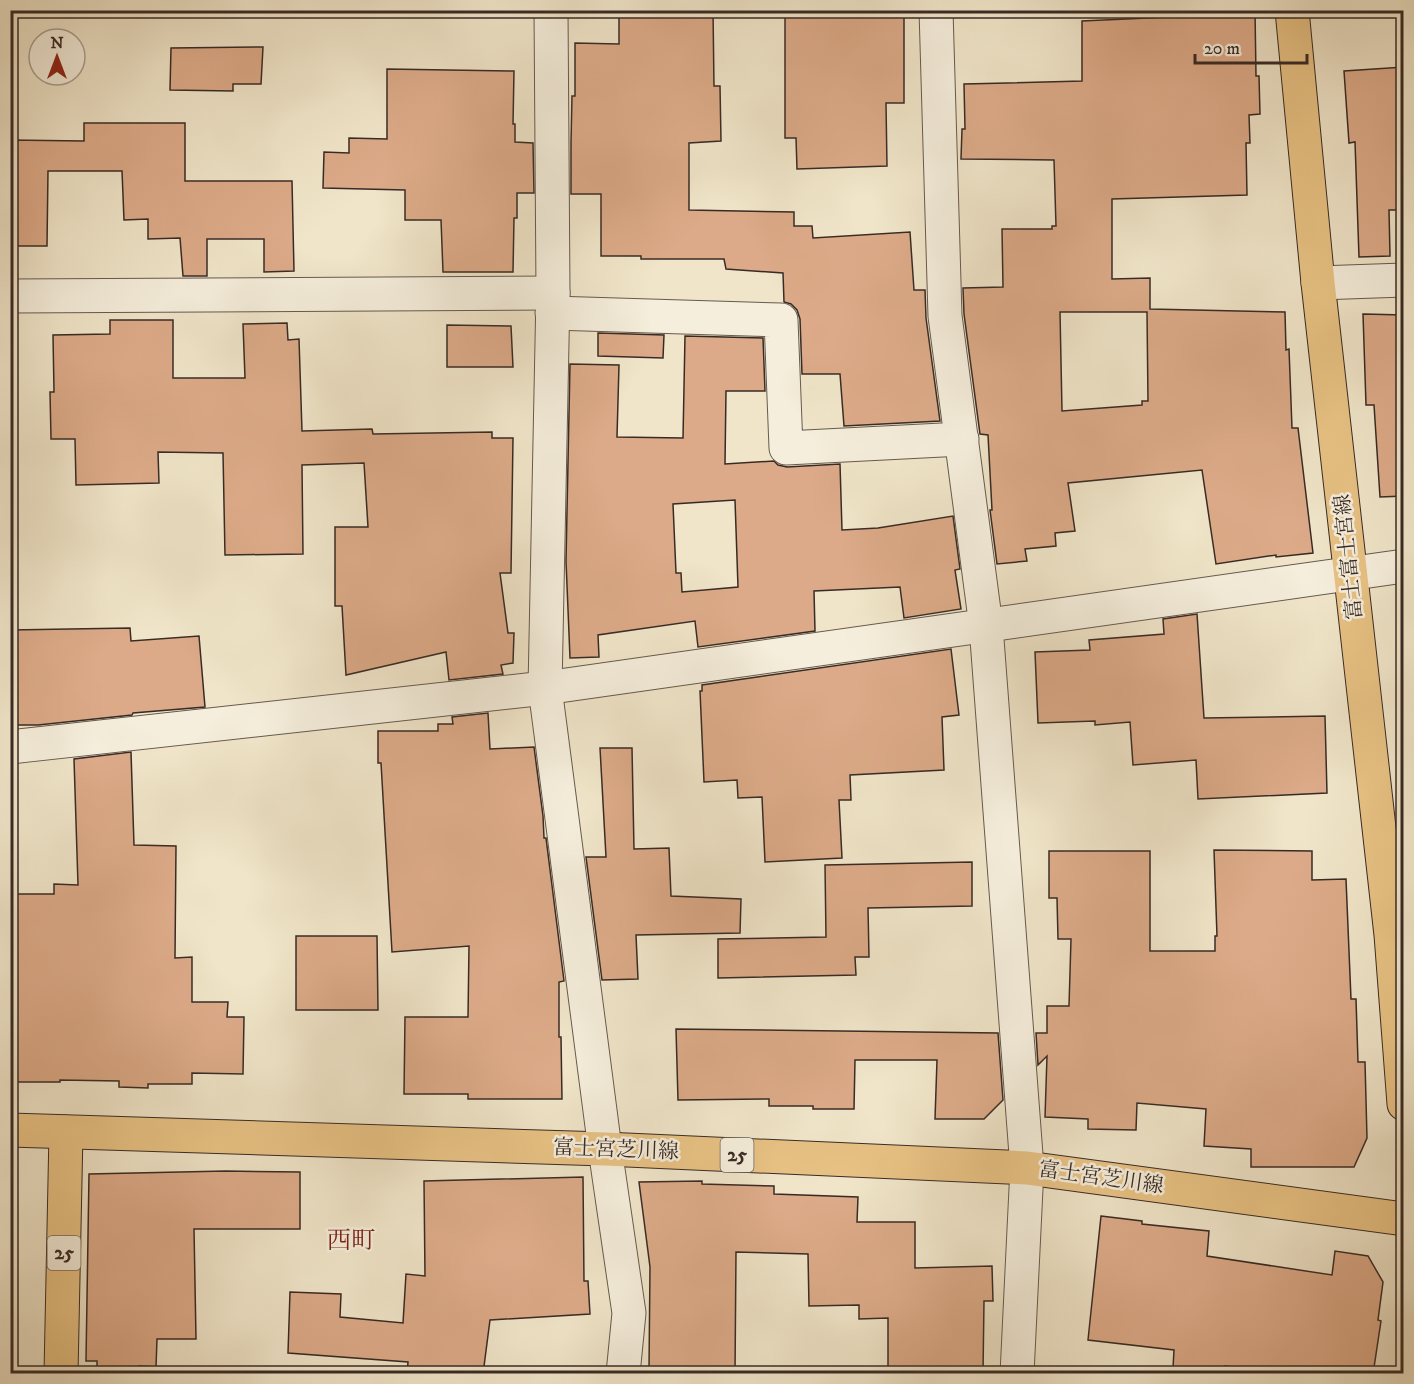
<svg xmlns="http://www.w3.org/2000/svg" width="1414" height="1384" font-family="'IM FELL DW Pica','Noto Serif JP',serif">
	<rect width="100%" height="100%" fill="#f0e5c9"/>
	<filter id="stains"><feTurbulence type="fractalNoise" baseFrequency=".00333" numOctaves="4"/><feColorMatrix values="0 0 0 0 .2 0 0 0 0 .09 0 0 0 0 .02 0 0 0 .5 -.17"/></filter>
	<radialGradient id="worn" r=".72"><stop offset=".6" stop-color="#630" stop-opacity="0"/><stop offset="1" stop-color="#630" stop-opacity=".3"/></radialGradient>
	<!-- building -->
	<g fill="#dcaa88" stroke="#382b26" stroke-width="1.5" fill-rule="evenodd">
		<path d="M 619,10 L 713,10 L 714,86 L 720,86 L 721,141 L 689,143 L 689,210 L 794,212 L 794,226 L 812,226 L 813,238 L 910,232 L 914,290 L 925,290 L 926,318 L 940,421 L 844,426 L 840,374 L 802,374 L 800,319 L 797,310 L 791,304 L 784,302 L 783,273 L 726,269 L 724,259 L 641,259 L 641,256 L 601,256 L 601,194 L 571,194 L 571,143 L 572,96 L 575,96 L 575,43 L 619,44 Z"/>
		<path d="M 785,10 L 904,10 L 904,103 L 886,103 L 887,166 L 797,169 L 796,138 L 785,138 Z"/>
		<path d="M 1171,10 L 1255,10 L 1256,76 L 1259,76 L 1260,114 L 1249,115 L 1250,143 L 1246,143 L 1247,195 L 1112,199 L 1112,279 L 1150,278 L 1150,309 L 1285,312 L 1286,350 L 1289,349 L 1292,428 L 1298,428 L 1313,553 L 1276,557 L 1276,555 L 1216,564 L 1202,470 L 1068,483 L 1075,531 L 1055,533 L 1056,546 L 1025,549 L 1027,561 L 997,564 L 990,510 L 992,510 L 988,435 L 980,434 L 964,314 L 963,288 L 1003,287 L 1002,229 L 1052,229 L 1052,226 L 1056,226 L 1054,160 L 961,159 L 962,129 L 965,129 L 964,84 L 1082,81 L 1082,21 L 1170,17 ZM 1060,312 L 1147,312 L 1148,401 L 1142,401 L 1142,405 L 1062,411 Z"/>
		<path d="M 263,47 L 261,84 L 233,84 L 233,91 L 170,90 L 171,48 Z"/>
		<path d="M 1404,67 L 1404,210 L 1389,210 L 1390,256 L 1359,257 L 1355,142 L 1349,143 L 1344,71 Z"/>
		<path d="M 387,69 L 514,71 L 513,124 L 515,124 L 515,142 L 533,143 L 534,193 L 517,193 L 517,218 L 514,218 L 513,272 L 443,272 L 441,220 L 405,220 L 405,190 L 323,188 L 324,152 L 349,153 L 349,138 L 387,139 Z"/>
		<path d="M 84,123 L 185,123 L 185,181 L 292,181 L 294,271 L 264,272 L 264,239 L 207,239 L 207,276 L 183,276 L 180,238 L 148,239 L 148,219 L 124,220 L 122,171 L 48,171 L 47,246 L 10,246 L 10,140 L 84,141 Z"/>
		<path d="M 1363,314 L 1404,315 L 1404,496 L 1380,497 L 1374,405 L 1366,405 Z"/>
		<path d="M 110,320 L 173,320 L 173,378 L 245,378 L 243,324 L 287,323 L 288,340 L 299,339 L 302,431 L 372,429 L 373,434 L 492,432 L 492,438 L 513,438 L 511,573 L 500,573 L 508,633 L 514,633 L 513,663 L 501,665 L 503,674 L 449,680 L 446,652 L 346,675 L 342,606 L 335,606 L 335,527 L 368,527 L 364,463 L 302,465 L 303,554 L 225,555 L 223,453 L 158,452 L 159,483 L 76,485 L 75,439 L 51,439 L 50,392 L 54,392 L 53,335 L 110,334 Z"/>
		<path d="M 447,325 L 511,326 L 513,367 L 447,367 Z"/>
		<path d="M 598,333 L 664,335 L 663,358 L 598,356 Z"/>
		<path d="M 685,336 L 763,338 L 765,391 L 726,391 L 725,464 L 774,461 L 778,465 L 787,467 L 840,464 L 842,530 L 878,528 L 953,516 L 960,569 L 955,570 L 961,609 L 904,618 L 900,587 L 814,591 L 815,631 L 698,647 L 695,621 L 598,635 L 599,657 L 570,658 L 566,561 L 570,364 L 619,365 L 617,437 L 683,438 ZM 735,500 L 738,587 L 682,592 L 681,573 L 676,573 L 673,504 Z"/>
		<path d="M 1197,614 L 1204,718 L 1325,716 L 1327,793 L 1198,799 L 1196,760 L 1133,765 L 1130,722 L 1095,725 L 1095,721 L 1038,723 L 1035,652 L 1090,650 L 1089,640 L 1164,634 L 1163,619 Z"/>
		<path d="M 130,628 L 131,641 L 199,636 L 205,707 L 133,713 L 132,715 L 38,725 L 10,725 L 10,630 Z"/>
		<path d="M 951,649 L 959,715 L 942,717 L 944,770 L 850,775 L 851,800 L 839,800 L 842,858 L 765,862 L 762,797 L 738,798 L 737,780 L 704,782 L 700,691 L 702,691 L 702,685 Z"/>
		<path d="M 488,713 L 490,749 L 534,747 L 543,816 L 544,838 L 546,838 L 564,981 L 559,982 L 559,1037 L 561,1037 L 562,1099 L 468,1099 L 468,1094 L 404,1094 L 405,1017 L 468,1017 L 469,946 L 392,952 L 381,763 L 378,763 L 378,731 L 438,731 L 438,724 L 453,724 L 452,717 Z"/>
		<path d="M 600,748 L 632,748 L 634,849 L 669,848 L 671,896 L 741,899 L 740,933 L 636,935 L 638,979 L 602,980 L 586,857 L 606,857 Z"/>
		<path d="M 131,752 L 134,845 L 176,846 L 175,958 L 192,957 L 192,1002 L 228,1002 L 227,1017 L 244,1017 L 243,1074 L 192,1073 L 192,1084 L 148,1084 L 148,1088 L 119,1087 L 119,1081 L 60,1080 L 60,1082 L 10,1082 L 10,894 L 54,894 L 54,884 L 78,885 L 74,759 Z"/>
		<path d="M 1214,850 L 1312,851 L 1312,880 L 1346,879 L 1351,999 L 1356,999 L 1358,1062 L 1365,1062 L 1367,1138 L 1354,1167 L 1251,1167 L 1251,1149 L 1204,1146 L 1206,1109 L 1137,1103 L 1136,1130 L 1088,1129 L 1088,1119 L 1045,1117 L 1047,1056 L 1038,1065 L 1036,1033 L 1047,1033 L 1047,1006 L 1069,1006 L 1071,939 L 1058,939 L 1057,898 L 1049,898 L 1049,851 L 1150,851 L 1150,951 L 1215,951 L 1215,936 L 1217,936 Z"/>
		<path d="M 972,862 L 972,906 L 868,908 L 869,957 L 855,957 L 856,975 L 718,978 L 718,939 L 826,937 L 825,865 Z"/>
		<path d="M 296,936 L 377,936 L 378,1010 L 296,1010 Z"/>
		<path d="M 676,1029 L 998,1033 L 1003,1100 L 984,1119 L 935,1119 L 937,1060 L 855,1060 L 854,1109 L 813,1109 L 813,1106 L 769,1106 L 769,1099 L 678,1100 Z"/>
		<path d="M 226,1171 L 300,1172 L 300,1229 L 194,1229 L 196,1339 L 157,1339 L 156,1367 L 139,1366 L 139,1372 L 97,1370 L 97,1361 L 86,1361 L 89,1174 Z"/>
		<path d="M 583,1177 L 584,1281 L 588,1281 L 590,1314 L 490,1320 L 483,1374 L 407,1374 L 408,1362 L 288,1353 L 290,1292 L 341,1294 L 340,1317 L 403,1323 L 406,1274 L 425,1276 L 424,1181 Z"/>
		<path d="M 702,1181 L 702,1184 L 774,1186 L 774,1194 L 858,1197 L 857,1222 L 915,1222 L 915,1268 L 992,1266 L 993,1301 L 984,1301 L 983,1374 L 888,1374 L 888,1318 L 859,1319 L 859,1305 L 809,1306 L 808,1254 L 736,1252 L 735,1374 L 690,1374 L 690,1370 L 649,1370 L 650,1267 L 639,1182 Z"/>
		<path d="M 1101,1216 L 1142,1221 L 1142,1224 L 1209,1231 L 1207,1256 L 1332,1275 L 1335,1251 L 1368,1256 L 1383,1282 L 1378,1320 L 1381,1321 L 1373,1374 L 1293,1374 L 1225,1366 L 1225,1370 L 1173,1368 L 1174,1350 L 1088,1340 Z"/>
	</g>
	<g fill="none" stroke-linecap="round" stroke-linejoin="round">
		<defs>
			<g id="minor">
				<path d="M 551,10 L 553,293 L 545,688 L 605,1149 L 629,1313 L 623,1374"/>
				<path d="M 936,10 L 945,316 L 986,626 L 1027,1168 L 1017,1374"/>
				<path d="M 1318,283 L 1404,280"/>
				<path d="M 10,296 L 553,293"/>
				<path d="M 552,313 L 781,320 L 786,448 L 962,439"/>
				<path d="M 10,747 L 545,688 L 1404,566"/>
			</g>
			<g id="major">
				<path d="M 1292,10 L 1318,283 L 1391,935 L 1404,1104"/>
				<path d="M 10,1130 L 605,1149 L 1027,1168 L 1404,1219"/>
				<path d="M 61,1374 L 66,1132"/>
			</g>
		</defs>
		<!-- minor casing -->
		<use href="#minor" stroke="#665a4f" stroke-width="35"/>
		<!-- major casing -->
		<use href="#major" stroke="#382b26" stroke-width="35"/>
		<!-- minor -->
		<use href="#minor" stroke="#f5eedc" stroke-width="33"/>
		<!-- major -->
		<use href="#major" stroke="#e8c284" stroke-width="33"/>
	</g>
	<g text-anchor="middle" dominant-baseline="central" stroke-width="5" stroke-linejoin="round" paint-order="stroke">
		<!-- shield labels -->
		<g fill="#f5eedc" stroke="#71665d" stroke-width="1.5">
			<rect x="720.5" y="1138" width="33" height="34" rx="4.5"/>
			<rect x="47.5" y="1236" width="33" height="34" rx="4.5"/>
		</g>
		<g font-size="20" font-weight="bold" fill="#382b26">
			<text x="737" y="1155">25</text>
			<text x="64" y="1253">25</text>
		</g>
		<!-- street labels -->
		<g font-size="21" fill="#382b26" stroke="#f5eedc">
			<text transform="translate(1349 557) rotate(-96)">富士富士宮線</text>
			<text transform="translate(616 1150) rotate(2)">富士宮芝川線</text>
			<text transform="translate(1101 1178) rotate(8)">富士宮芝川線</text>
		</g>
		<!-- quarter labels -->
		<g font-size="24" fill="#7a1f14" stroke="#f5eedc">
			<text x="351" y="1241">西町</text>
		</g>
	</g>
	<!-- margin -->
	<rect width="1414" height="1384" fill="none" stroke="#f0e5c9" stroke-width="36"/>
	<rect x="12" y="12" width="1390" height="1360" fill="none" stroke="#382b26" stroke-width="3"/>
	<rect x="18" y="18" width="1378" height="1348" fill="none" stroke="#382b26" stroke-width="1.5"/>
	<!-- north arrow -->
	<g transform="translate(57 57)"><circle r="28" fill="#f5eedc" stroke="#a9a093" stroke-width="1.5"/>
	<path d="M0-4.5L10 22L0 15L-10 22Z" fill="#8f2418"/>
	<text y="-9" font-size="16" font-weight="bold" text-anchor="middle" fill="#382b26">N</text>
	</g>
	<!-- scale -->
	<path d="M1195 54v9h112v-9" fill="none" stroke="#382b26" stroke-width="3"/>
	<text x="1204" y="54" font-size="18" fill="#382b26" stroke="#f5eedc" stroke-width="4.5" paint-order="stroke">20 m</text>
	<rect width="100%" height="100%" filter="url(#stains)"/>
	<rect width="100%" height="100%" fill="url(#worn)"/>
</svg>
